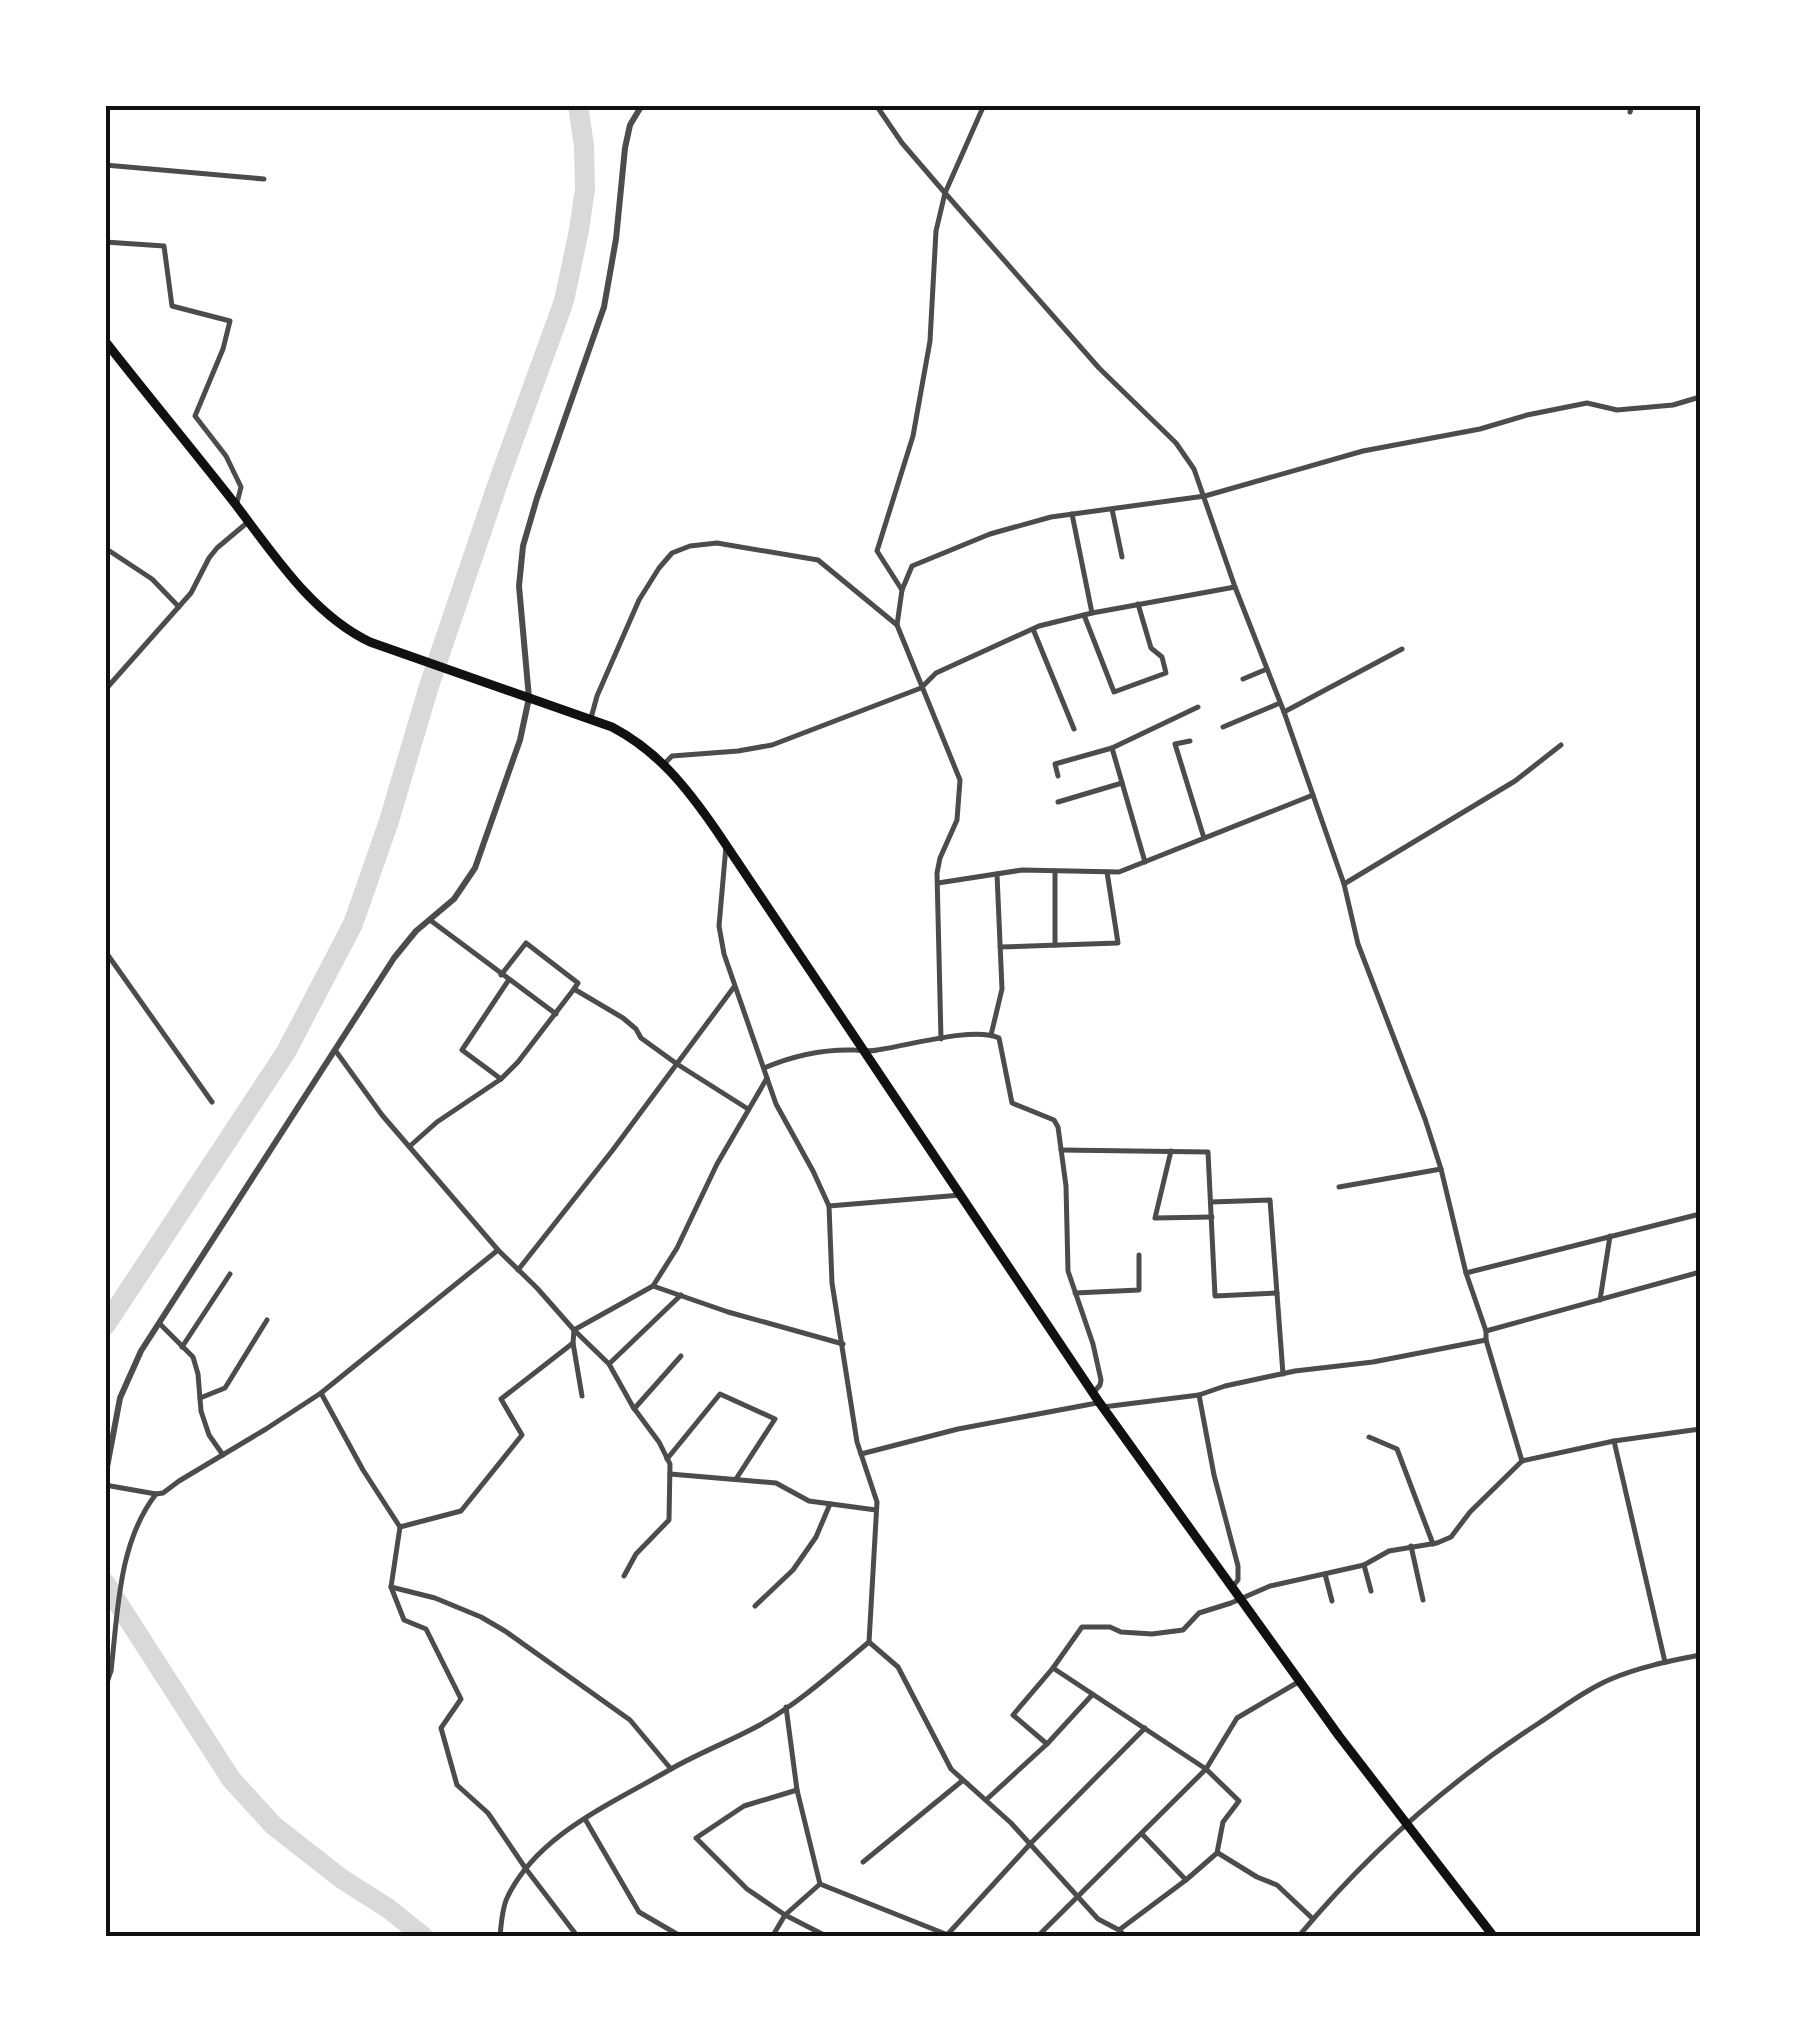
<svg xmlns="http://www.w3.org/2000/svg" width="1805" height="2042" font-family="'Work Sans',sans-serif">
	<rect width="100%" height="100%" fill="#fff"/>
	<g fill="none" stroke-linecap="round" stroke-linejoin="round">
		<!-- river -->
		<g stroke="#d9d9d9" stroke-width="20">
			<path d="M 105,1326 L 286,1052 L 353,924 L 389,821 L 429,686 L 500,477 L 564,301 L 579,230 L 585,189 L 584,146 L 578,105"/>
			<path d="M 105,1583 L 231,1779 L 273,1825 L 342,1879 L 389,1909 L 424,1937"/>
		</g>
		<!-- minor -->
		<g stroke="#4c4c4c" stroke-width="5">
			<path d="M 876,105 L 902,143 L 945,193 L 1099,368 L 1176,443 L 1194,469 L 1235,587 L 1284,712 L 1344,884 L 1358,944 L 1425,1119 L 1441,1169 L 1466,1273 L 1486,1331 L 1486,1340 L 1522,1461"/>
			<path d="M 1630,112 L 1632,105"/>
			<path d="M 105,165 L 264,179"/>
			<path d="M 105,242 L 164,246 L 172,306 L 230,321 L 223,349 L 195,416 L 226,456 L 241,487 L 237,503"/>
			<path d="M 1112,509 L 1122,557"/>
			<path d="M 1072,514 L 1092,613"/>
			<path d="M 105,548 L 152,579 L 179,607"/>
			<path d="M 902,590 L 877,551 L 913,436 L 930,341 L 936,231 L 945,193 L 984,105"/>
			<path d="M 1084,615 L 1114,692 L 1166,673 L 1162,657 L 1151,648 L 1138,604"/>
			<path d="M 1033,629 L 1074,729"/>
			<path d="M 1243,679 L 1267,669"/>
			<path d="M 105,690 L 191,593 L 209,558 L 217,548 L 248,522"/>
			<path d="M 1284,712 L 1402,649"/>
			<path d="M 591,718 L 597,696 L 639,600 L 659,568 L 672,553 L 690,546 L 717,543 L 818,560 L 897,625"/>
			<path d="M 1223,727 L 1280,703"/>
			<path d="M 1190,741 L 1175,744 L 1204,838"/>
			<path d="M 1112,748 L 1145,862"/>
			<path d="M 664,764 L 672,756 L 738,751 L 772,745 L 921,688 L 936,673 L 1039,626 L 1092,613 L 1235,587"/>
			<path d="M 1058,776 L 1055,764 L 1112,748 L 1198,707"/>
			<path d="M 1058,802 L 1122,783"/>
			<path d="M 1055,871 L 1055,945"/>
			<path d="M 938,883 L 1022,870 L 1119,872 L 1313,795"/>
			<path d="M 1344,884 L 1515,781 L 1561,745"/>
			<path d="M 430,920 L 556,1014"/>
			<path d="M 1000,947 L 1118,943 L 1107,872"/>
			<path d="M 105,951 L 212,1102"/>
			<path d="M 501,975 L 526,943 L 578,983 L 574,989 L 623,1018 L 636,1029 L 641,1038 L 677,1064 L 748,1109"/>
			<path d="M 991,1035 L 1002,989 L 997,874"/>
			<path d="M 941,1039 L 937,873 L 940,858 L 957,820 L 960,780 L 897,625 L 902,590 L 912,566 L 990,534 L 1051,517 L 1205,496 L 1363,451 L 1480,429 L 1527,415 L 1587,403 L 1617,410 L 1673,405 L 1700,397"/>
			<path d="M 335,1050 L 382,1115 L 498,1250 L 537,1288 L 574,1330 L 653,1286 L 677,1248 L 717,1164 L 767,1078"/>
			<path d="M 764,1068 C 792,1056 823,1049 854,1050 C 862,1050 869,1052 877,1050 C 907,1046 974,1026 999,1038 L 1012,1103 L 1054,1120 L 1058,1127 L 1066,1186 L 1068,1271 L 1093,1344 L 1101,1380 L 1100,1385 L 1094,1392"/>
			<path d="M 501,1079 L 462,1050 L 508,981"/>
			<path d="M 410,1146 L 437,1122 L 501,1079 L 518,1062 L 574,989"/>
			<path d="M 1061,1150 L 1208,1152 L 1215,1296 L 1277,1293"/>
			<path d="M 1171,1151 L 1155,1218 L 1212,1217"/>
			<path d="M 1339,1187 L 1441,1169"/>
			<path d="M 1211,1202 L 1270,1200 L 1283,1374"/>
			<path d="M 829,1206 L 961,1195"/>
			<path d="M 518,1270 L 612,1151 L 734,987"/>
			<path d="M 1466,1273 L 1700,1214"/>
			<path d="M 653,1286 L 728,1312 L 843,1344"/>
			<path d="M 1075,1293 L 1139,1290 L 1139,1255"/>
			<path d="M 1600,1300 L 1610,1236"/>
			<path d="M 159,1323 L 193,1357 L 198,1374 L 201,1411 L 209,1435 L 223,1455"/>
			<path d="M 574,1330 L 609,1364 L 633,1407 L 659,1442 L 670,1464 L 669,1520 L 636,1554 L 624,1576"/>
			<path d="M 1486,1331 L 1700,1272"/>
			<path d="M 573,1343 L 582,1396"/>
			<path d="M 182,1347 L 230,1274"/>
			<path d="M 609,1364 L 681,1295"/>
			<path d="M 321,1393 L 363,1470 L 400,1527 L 391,1587 L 435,1598 L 481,1617 L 505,1631 L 630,1720 L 671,1769 C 699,1753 728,1742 756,1727 C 797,1705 833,1672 869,1642 L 877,1502 L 857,1442 L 832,1283 L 829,1206 L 813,1171 L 776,1104 L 724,954 L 719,926 L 726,846"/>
			<path d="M 1199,1395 L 1214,1475 L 1238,1566 L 1238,1580 L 1233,1586"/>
			<path d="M 200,1398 L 225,1388 L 267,1320"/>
			<path d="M 1103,1407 L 1199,1395 L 1225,1386 L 1295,1371 L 1373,1362 L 1486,1340"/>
			<path d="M 634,1409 L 681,1356"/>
			<path d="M 1369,1437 L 1397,1449 L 1433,1544"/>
			<path d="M 1614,1441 L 1665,1662"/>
			<path d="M 861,1454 L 958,1429 L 1097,1403"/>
			<path d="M 667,1459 L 720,1394 L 775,1419 L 736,1479"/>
			<path d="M 670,1474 L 776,1483 L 809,1501 L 876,1510"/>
			<path d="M 105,1485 L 156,1494 L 163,1493 L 179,1481 L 266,1429 L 321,1393 L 498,1250"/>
			<path d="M 400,1527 L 461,1511 L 522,1435 L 501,1399 L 573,1343 L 574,1330"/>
			<path d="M 1411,1546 L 1423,1600"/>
			<path d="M 1364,1565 L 1371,1591"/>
			<path d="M 1325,1574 L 1332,1601"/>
			<path d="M 391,1587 L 404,1620 L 426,1629 L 461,1699 L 441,1728 L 457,1785 L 488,1813 L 526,1869 L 578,1937"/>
			<path d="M 755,1606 L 793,1570 L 816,1537 L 830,1504"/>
			<path d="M 869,1642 L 898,1667 L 951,1769 L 1011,1823 L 1098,1919 L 1119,1930 L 1126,1937"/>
			<path d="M 1053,1668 L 1206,1769 L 1239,1801 L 1223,1822 L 1217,1853 L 1186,1880 L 1119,1930"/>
			<path d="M 105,1688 L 111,1671 C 118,1612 118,1543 156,1494"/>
			<path d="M 786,1707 L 797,1790 L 820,1884"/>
			<path d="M 1047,1744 L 1013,1715 L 1053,1668 L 1082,1627 L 1110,1627 L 1121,1632 L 1152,1634 L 1183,1630 L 1199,1613 L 1231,1603 L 1270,1586 L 1364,1565 L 1389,1551 L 1437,1543 L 1451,1537 L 1470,1512 L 1522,1461 L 1614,1441 L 1700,1429"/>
			<path d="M 797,1790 L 744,1806 L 696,1838 L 747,1889 L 785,1915 L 828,1937"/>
			<path d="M 986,1800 L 1047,1744 L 1092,1695"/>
			<path d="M 585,1819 L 639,1912 L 682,1937"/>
			<path d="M 1142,1834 L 1186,1880"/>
			<path d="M 1218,1853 L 1257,1877 L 1277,1885 L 1313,1919"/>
			<path d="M 863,1862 L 962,1781"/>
			<path d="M 820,1884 L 948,1935"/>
			<path d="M 947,1935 L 1031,1843 L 1145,1728"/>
			<path d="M 500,1937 C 501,1925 502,1909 507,1898 C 537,1834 613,1803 671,1769"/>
			<path d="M 772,1937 L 785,1915 L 820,1884"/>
			<path d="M 1037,1937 L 1206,1769 L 1237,1718 L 1300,1681"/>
			<path d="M 1298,1937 C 1367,1854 1448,1782 1539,1723 C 1562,1708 1585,1690 1611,1679 C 1639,1667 1670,1661 1700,1655"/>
		</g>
		<!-- tertiary -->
		<path stroke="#4c4c4c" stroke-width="6" d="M 105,1478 L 120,1398 L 141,1351 L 394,958 L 416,931 L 454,899 L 475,868 L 520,740 L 529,698 L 519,586 L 523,546 L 537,498 L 604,307 L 616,239 L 625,148 L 630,125 L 642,105"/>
		<!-- primary -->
		<path stroke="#111" stroke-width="9" d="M 105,341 C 148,396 193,450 236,505 C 274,555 313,615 370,642 L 612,727 C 658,751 687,788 716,830 L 1099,1402 L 1339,1736 L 1494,1937"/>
	</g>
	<!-- border -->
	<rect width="1805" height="2042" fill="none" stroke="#ffffff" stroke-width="215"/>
	<rect x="108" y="108" width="1590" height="1826" fill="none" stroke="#111" stroke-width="4"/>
</svg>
